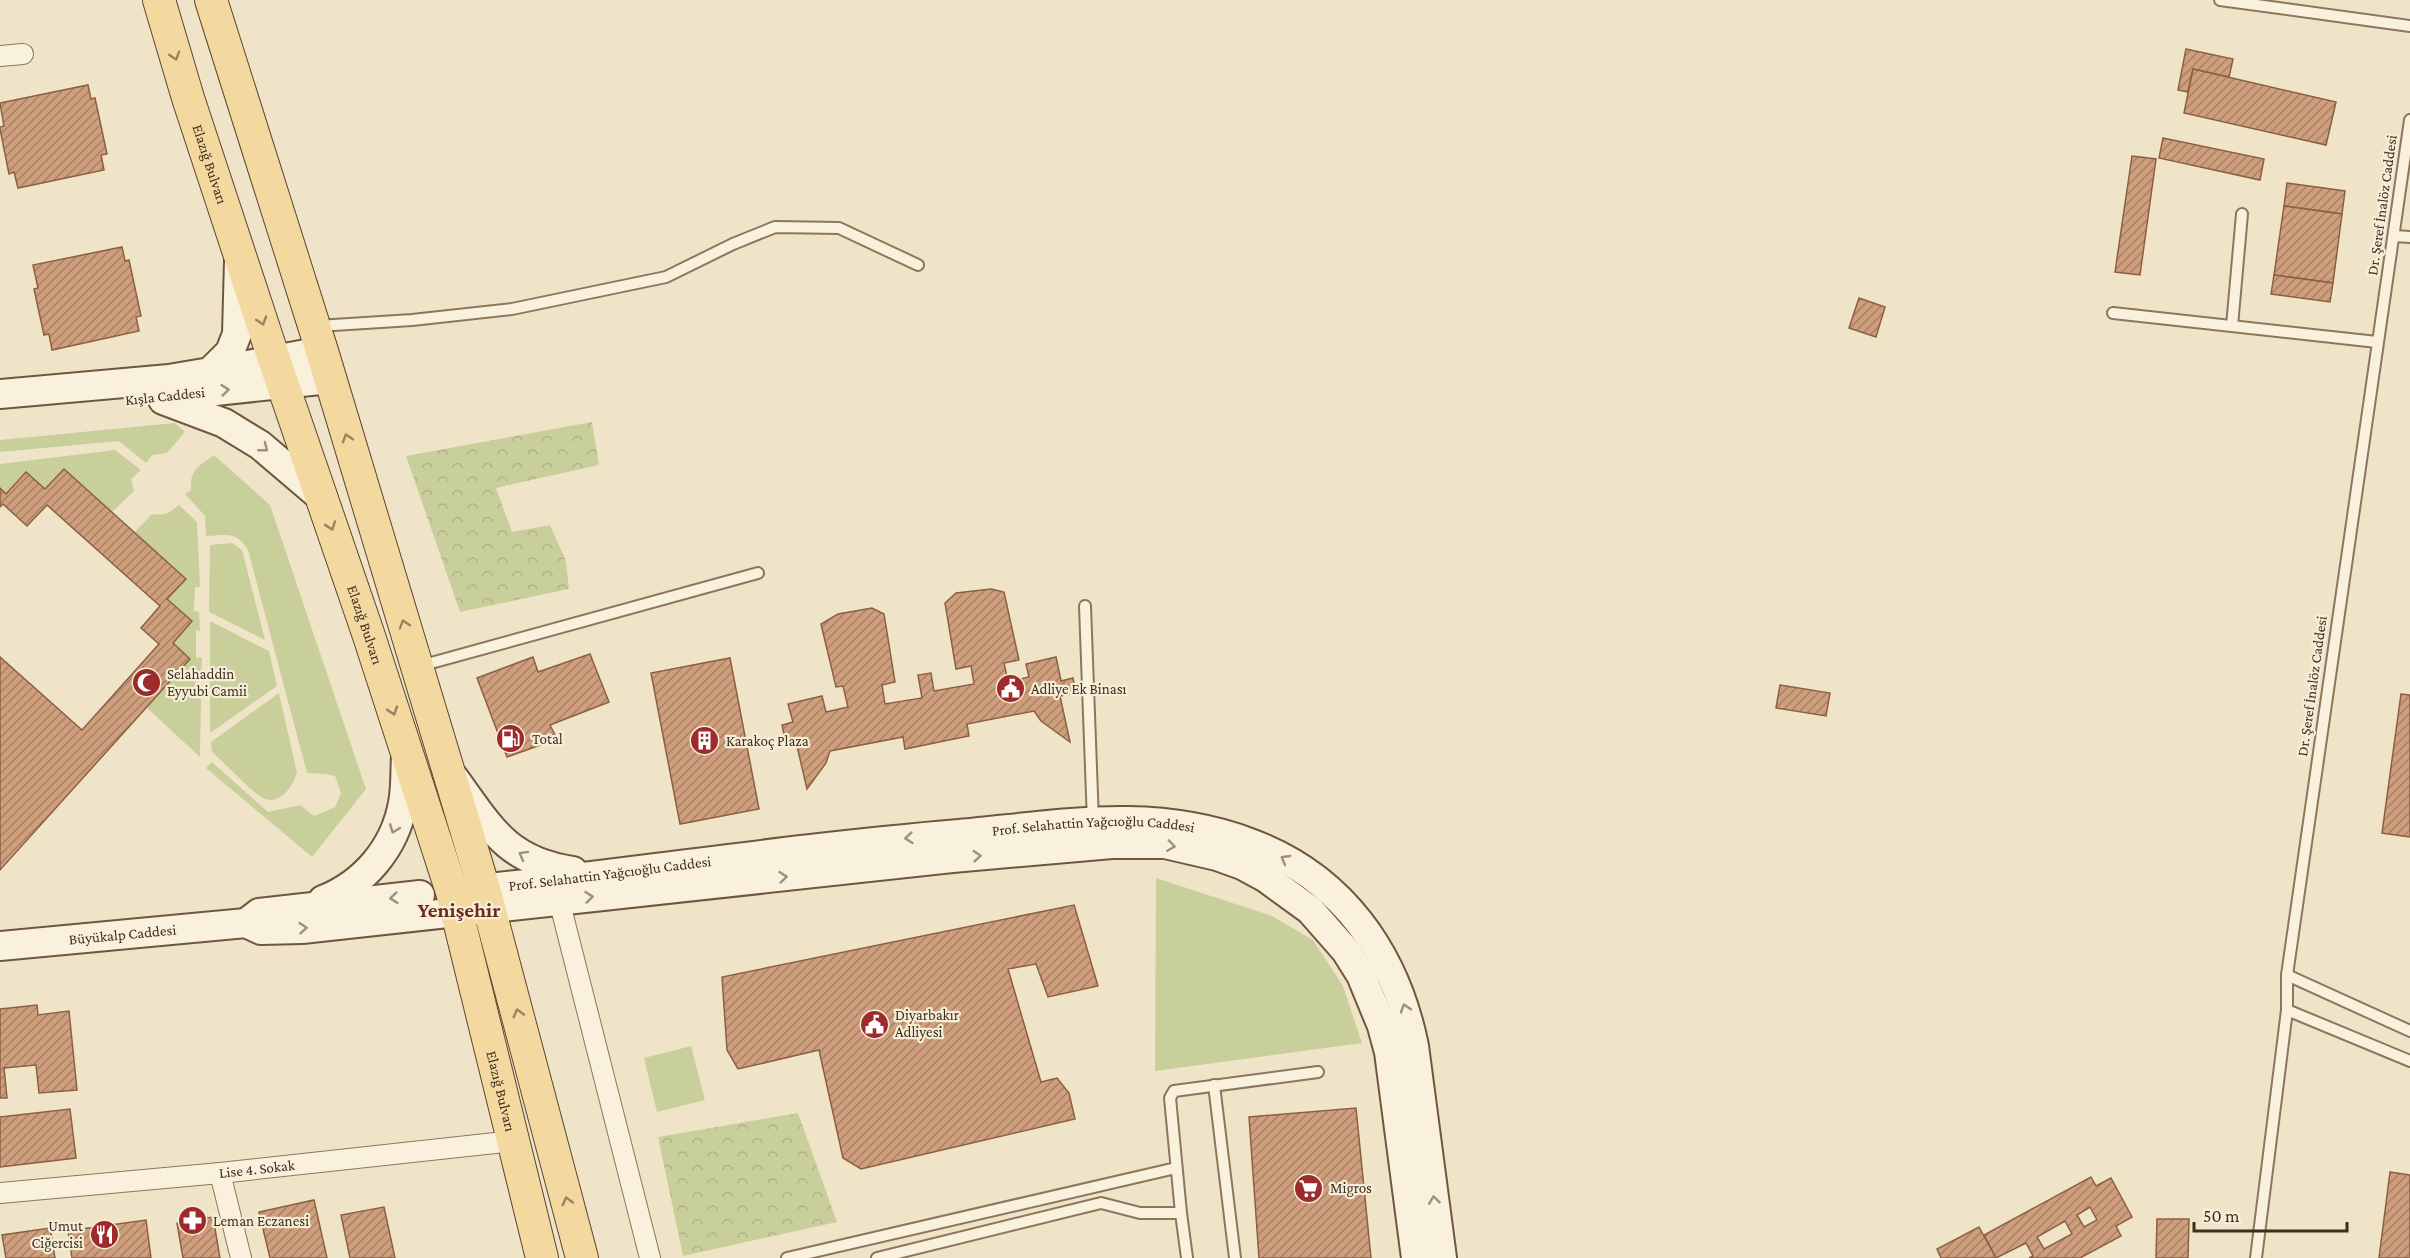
<svg xmlns="http://www.w3.org/2000/svg" width="2410" height="1258" font-family="'Crimson Pro',serif">
	<defs>
		<pattern id="forest-crowns" width="20" height="18" patternUnits="userSpaceOnUse" patternTransform="scale(1.5)"><rect width="20" height="18" fill="#c9cf9b"/><path d="M2 6a3 3 0 1 1 6 0M12 15a3 3 0 1 1 6 0" fill="none" stroke="#aeb285"/></pattern>
		<pattern id="building-hatch" width="6" height="6" patternUnits="userSpaceOnUse" patternTransform="scale(1.5)"><rect width="6" height="6" fill="#cf9f7d"/><path d="M-1 1l2-2M0 6l6-6M5 7l2-2" fill="none" stroke="#a98266"/></pattern>
	</defs>
	<rect width="100%" height="100%" fill="#f0e4c8"/>
	<!-- green -->
	<g fill="#c9cf9b">
		<path d="M 175,423 L 185,432 L 167,453 L 152,455 L 146,463 L 119,441 L 0,452 L 0,440 Z"/>
		<path d="M 115,450 L 141,470 L 131,479 L 134,491 L 112,512 L 64,469 L 45,489 L 26,472 L 6,494 L 0,488 L 0,464 Z"/>
		<path d="M 214,455 L 270,505 L 366,789 L 312,857 L 206,768 L 212,762 L 268,812 L 300,805 L 314,816 L 335,807 L 341,793 L 335,776 L 326,774 L 307,773 L 248,550 C 237,531 226,535 206,536 L 205,516 L 185,494 L 191,490 C 190,469 198,467 214,455 Z"/>
		<path d="M 179,505 L 197,522 L 200,587 L 195,587 L 194,611 L 199,612 L 200,631 L 196,630 L 196,658 L 202,657 L 201,675 L 195,676 L 196,699 L 201,698 L 200,757 L 147,708 L 190,659 L 173,643 L 192,621 L 167,599 L 185,579 L 135,532 L 152,514 C 165,516 169,513 179,505 Z"/>
		<path d="M 232,543 L 242,550 L 265,640 L 209,612 L 210,545 Z"/>
		<path d="M 210,621 L 269,651 L 277,686 L 210,733 Z"/>
		<path d="M 279,693 L 297,773 C 293,787 279,806 263,798 C 251,792 224,762 212,752 L 211,742 Z"/>
		<path d="M 1156,878 L 1272,916 L 1313,940 L 1343,986 L 1362,1043 L 1155,1071 Z"/>
		<path d="M 691,1046 L 705,1100 L 657,1112 L 644,1058 Z"/>
	</g>
	<!-- forest -->
	<g fill="url(#forest-crowns)">
		<path d="M 592,422 L 599,465 L 496,488 L 512,532 L 550,525 L 566,561 L 569,589 L 460,612 L 406,456 Z"/>
		<path d="M 798,1113 L 837,1222 L 683,1256 L 658,1137 Z"/>
	</g>
	<!-- building -->
	<g fill="url(#building-hatch)" stroke="#8d5f41" stroke-width="1.5" fill-rule="evenodd">
		<path d="M 2186,49 L 2233,59 L 2229,77 L 2193,69 L 2188,92 L 2178,90 Z"/>
		<path d="M 2193,69 L 2336,102 L 2326,145 L 2184,113 Z"/>
		<path d="M 88,85 L 91,99 L 95,98 L 107,154 L 101,155 L 104,170 L 18,188 L 14,172 L 9,174 L 0,129 L 0,127 L 4,126 L 0,103 Z"/>
		<path d="M 2163,138 L 2264,159 L 2260,180 L 2159,158 Z"/>
		<path d="M 2132,156 L 2156,159 L 2140,275 L 2115,272 Z"/>
		<path d="M 2287,183 L 2345,191 L 2342,214 L 2284,206 Z"/>
		<path d="M 2284,206 L 2342,214 L 2333,283 L 2274,275 Z"/>
		<path d="M 122,247 L 125,261 L 129,260 L 141,316 L 136,317 L 139,331 L 52,350 L 49,334 L 44,335 L 34,289 L 38,288 L 33,265 Z"/>
		<path d="M 2274,275 L 2333,283 L 2330,302 L 2271,294 Z"/>
		<path d="M 1859,298 L 1885,307 L 1876,337 L 1849,328 Z"/>
		<path d="M 64,469 L 186,579 L 167,599 L 192,621 L 173,643 L 190,659 L 0,870 L 0,657 L 82,730 L 159,644 L 141,628 L 160,606 L 47,505 L 27,526 L 3,504 L 0,507 L 0,488 L 6,494 L 26,472 L 45,489 Z"/>
		<path d="M 991,589 L 1004,592 L 1019,660 L 1004,663 L 1008,682 L 1029,677 L 1026,664 L 1056,657 L 1061,681 L 1073,678 L 1076,693 L 1060,696 L 1070,742 L 1041,721 L 1034,711 L 967,724 L 969,736 L 905,749 L 903,737 L 830,751 L 826,763 L 807,789 L 796,742 L 786,744 L 782,725 L 793,722 L 788,704 L 822,696 L 826,712 L 848,707 L 843,686 L 836,687 L 821,624 L 838,614 L 872,608 L 884,614 L 895,682 L 882,685 L 885,704 L 922,698 L 918,675 L 931,673 L 934,691 L 974,684 L 971,666 L 956,669 L 945,603 L 956,593 Z"/>
		<path d="M 590,654 L 609,702 L 550,725 L 557,739 L 507,757 L 477,678 L 533,657 L 538,672 Z"/>
		<path d="M 730,658 L 759,809 L 680,824 L 651,673 Z"/>
		<path d="M 1780,685 L 1830,693 L 1826,716 L 1776,708 Z"/>
		<path d="M 2401,694 L 2410,695 L 2410,837 L 2382,833 Z"/>
		<path d="M 1074,905 L 1098,986 L 1048,997 L 1036,964 L 1008,969 L 1041,1082 L 1057,1078 L 1069,1093 L 1075,1119 L 861,1169 L 843,1158 L 819,1050 L 738,1069 L 727,1050 L 722,977 Z"/>
		<path d="M 37,1005 L 38,1015 L 69,1011 L 77,1090 L 39,1093 L 36,1065 L 4,1068 L 7,1098 L 0,1098 L 0,1009 Z"/>
		<path d="M 1356,1108 L 1371,1258 L 1259,1258 L 1249,1117 Z"/>
		<path d="M 70,1109 L 76,1158 L 0,1167 L 0,1117 Z"/>
		<path d="M 2390,1172 L 2410,1175 L 2410,1258 L 2379,1258 Z"/>
		<path d="M 2091,1177 L 2096,1186 L 2111,1178 L 2132,1217 L 2116,1226 L 2121,1236 L 2080,1258 L 2029,1258 L 2033,1256 L 2026,1243 L 1996,1258 L 1984,1235 ZM 2090,1207 L 2097,1220 L 2084,1227 L 2077,1215 ZM 2065,1221 L 2072,1234 L 2044,1249 L 2037,1237 Z"/>
		<path d="M 314,1200 L 327,1258 L 270,1258 L 259,1212 Z"/>
		<path d="M 384,1207 L 395,1258 L 350,1258 L 341,1215 Z"/>
		<path d="M 213,1217 L 220,1258 L 183,1258 L 177,1223 Z"/>
		<path d="M 2157,1219 L 2189,1219 L 2188,1258 L 2156,1258 Z"/>
		<path d="M 146,1220 L 151,1258 L 72,1258 L 68,1231 Z"/>
		<path d="M 1979,1227 L 1996,1258 L 1941,1258 L 1937,1249 Z"/>
		<path d="M 50,1228 L 55,1258 L 6,1258 L 2,1235 Z"/>
	</g>
	<g fill="none" stroke-linecap="round" stroke-linejoin="round">
		<defs>
			<g id="lane">
				<path d="M 2220,0 L 2410,26"/>
				<path d="M 2394,236 L 2410,237"/>
				<path d="M 2113,313 L 2377,342"/>
				<path d="M 318,326 L 412,320 L 512,309 L 666,277 L 733,244 L 775,227 L 839,228 L 918,265"/>
				<path d="M 2232,326 L 2242,214"/>
				<path d="M 1085,606 L 1093,822"/>
				<path d="M 420,666 L 758,573"/>
				<path d="M 2287,975 L 2410,1031"/>
				<path d="M 2287,1010 L 2410,1061"/>
				<path d="M 1214,1085 L 1235,1258"/>
				<path d="M 1181,1213 L 1170,1098 L 1174,1091 L 1318,1072"/>
				<path d="M 787,1258 L 1176,1168"/>
				<path d="M 877,1258 L 1101,1203 L 1140,1213 L 1181,1213 L 1187,1258"/>
				<path d="M 2256,1258 L 2287,1010 L 2287,975 L 2410,120"/>
			</g>
			<g id="street">
				<path d="M 0,56 L 23,54"/>
				<path d="M 559,900 L 650,1258"/>
				<path d="M 220,1173 L 241,1258"/>
				<path id="s1" d="M 0,1193 L 220,1173 L 513,1141"/>
			</g>
			<g id="secondary">
				<path d="M 210,372 L 322,351"/>
				<path d="M 0,394 L 169,379 L 210,372 L 230,352 L 237,334 L 239,261"/>
				<path d="M 178,395 L 330,379"/>
				<path d="M 163,400 L 224,423 L 260,445 L 320,496"/>
				<path d="M 454,778 C 491,829 507,861 573,871"/>
				<path id="s2" d="M 463,891 C 628,873 793,848 959,834 C 1059,825 1153,806 1250,843 C 1342,877 1395,953 1414,1046 L 1442,1258"/>
				<path d="M 323,900 C 364,884 395,848 403,803 C 406,788 405,772 406,756"/>
				<path d="M 250,920 L 259,913 L 420,895"/>
				<path id="s3" d="M 0,946 L 246,923 L 261,930 L 302,929 L 952,858 L 1112,844 L 1165,844 L 1217,856 L 1242,865 L 1266,878 L 1310,910 L 1346,951 L 1361,975 L 1382,1026 L 1389,1052 L 1416,1258"/>
			</g>
			<g id="primary">
				<path id="s4" d="M 159,0 L 188,98 L 274,359 L 369,636 L 452,892 L 542,1258"/>
				<path d="M 211,0 L 322,351 L 484,889 L 582,1258"/>
			</g>
		</defs>
		<!-- lane casing -->
		<use href="#lane" stroke="#8d765c" stroke-width="14"/>
		<!-- street casing -->
		<use href="#street" stroke="#8d765c" stroke-width="22"/>
		<!-- secondary casing -->
		<use href="#secondary" stroke="#6f573f" stroke-width="32"/>
		<!-- primary casing -->
		<use href="#primary" stroke="#5b4430" stroke-width="34"/>
		<!-- lane -->
		<use href="#lane" stroke="#faf1dc" stroke-width="10"/>
		<!-- street -->
		<use href="#street" stroke="#faf1dc" stroke-width="20"/>
		<!-- secondary -->
		<use href="#secondary" stroke="#faf1dc" stroke-width="28"/>
		<!-- primary -->
		<use href="#primary" stroke="#f3d9a0" stroke-width="32"/>
	</g>
	<!-- one-way arrows -->
	<defs><path id="oneway-chevron" d="M-2-3.5L2.5 0L-2 3.5" fill="none" stroke-width="1.6" stroke-linecap="round" stroke-linejoin="round" transform="scale(1.5)"/></defs>
	<g stroke="#988460">
		<use href="#oneway-chevron" transform="translate(175 56) rotate(73)"/>
		<use href="#oneway-chevron" transform="translate(262 321) rotate(72)"/>
		<use href="#oneway-chevron" transform="translate(347 438) rotate(-107)"/>
		<use href="#oneway-chevron" transform="translate(331 526) rotate(71)"/>
		<use href="#oneway-chevron" transform="translate(404 624) rotate(-107)"/>
		<use href="#oneway-chevron" transform="translate(393 711) rotate(72)"/>
		<use href="#oneway-chevron" transform="translate(518 1013) rotate(-105)"/>
		<use href="#oneway-chevron" transform="translate(567 1201) rotate(-105)"/>
	</g>
	<g stroke="#9c907e">
		<use href="#oneway-chevron" transform="translate(225 390) rotate(-6)"/>
		<use href="#oneway-chevron" transform="translate(264 448) rotate(38)"/>
		<use href="#oneway-chevron" transform="translate(394 829) rotate(111)"/>
		<use href="#oneway-chevron" transform="translate(909 838) rotate(174)"/>
		<use href="#oneway-chevron" transform="translate(1171 846) rotate(8)"/>
		<use href="#oneway-chevron" transform="translate(523 855) rotate(-151)"/>
		<use href="#oneway-chevron" transform="translate(977 856) rotate(-5)"/>
		<use href="#oneway-chevron" transform="translate(1285 859) rotate(-150)"/>
		<use href="#oneway-chevron" transform="translate(783 877) rotate(-6)"/>
		<use href="#oneway-chevron" transform="translate(589 897) rotate(-6)"/>
		<use href="#oneway-chevron" transform="translate(394 898) rotate(174)"/>
		<use href="#oneway-chevron" transform="translate(303 928) rotate(-4)"/>
		<use href="#oneway-chevron" transform="translate(1405 1008) rotate(-108)"/>
		<use href="#oneway-chevron" transform="translate(1434 1200) rotate(-97)"/>
	</g>
	<!-- icons -->
	<defs>
		<symbol id="mosque-disc" viewBox="-11 -11 22 22"><circle r="9.5" fill="#9e2a2b" stroke="#f7eed8"/><path d="M3.5-4.9A6 6 0 1 0 3.5 4.9A5 5 0 1 1 3.5-4.9Z" fill="#fff"/></symbol>
		<symbol id="civic-disc" viewBox="-11 -11 22 22"><circle r="9.5" fill="#9e2a2b" stroke="#f7eed8"/><path d="M-.6-6.5H3V-4.5H.6V-3L4-1V1h2V6H-6V1h2V-1L-.6-3ZM-1.2 2.5V6h2.4V2.5Z" fill="#fff"/></symbol>
		<symbol id="fuel-disc" viewBox="-11 -11 22 22"><circle r="9.5" fill="#9e2a2b" stroke="#f7eed8"/><path d="M-5.5-6h7V0h2V4h1.3V-2.5L3-4.5l.8-.8L6-3V5H2.5V1h-1V6h-7ZM-4.2-4.7v3.2H.2V-4.7Z" fill="#fff"/></symbol>
		<symbol id="building-disc" viewBox="-11 -11 22 22"><circle r="9.5" fill="#9e2a2b" stroke="#f7eed8"/><path d="M-4-6H4V6H1V3H-1V6H-4ZM-2.5-4.3h1.7v1.8h-1.7ZM.8-4.3h1.7v1.8H.8ZM-2.5-1h1.7V.8h-1.7ZM.8-1h1.7V.8H.8Z" fill="#fff"/></symbol>
		<symbol id="supermarket-disc" viewBox="-11 -11 22 22"><circle r="9.5" fill="#9e2a2b" stroke="#f7eed8"/><path d="M-6-5.5h2.5l.6 2H6L4.5 2H-2.5L-4.4-4H-6ZM-1.5 3.2a1.3 1.3 0 1 0 .1 0ZM3 3.2a1.3 1.3 0 1 0 .1 0Z" fill="#fff"/></symbol>
		<symbol id="pharmacy-disc" viewBox="-11 -11 22 22"><circle r="9.5" fill="#9e2a2b" stroke="#f7eed8"/><path d="M-2-6h4v4h4v4h-4v4h-4v-4h-4v-4h4Z" fill="#fff"/></symbol>
		<symbol id="restaurant-disc" viewBox="-11 -11 22 22"><circle r="9.5" fill="#9e2a2b" stroke="#f7eed8"/><path d="M-5-6h1v4h1v-4h1v4h1v-4h1v5L-1.5 .5V6h-2V.5L-5-1ZM5-6V6H3V1.5H1.5Q1.5-4 5-6Z" fill="#fff"/></symbol>
	</defs>
	<g fill-rule="evenodd">
		<use href="#mosque-disc" x="130" y="666" width="33" height="33"/>
		<use href="#civic-disc" x="994" y="672" width="33" height="33"/>
		<use href="#fuel-disc" x="494" y="722" width="33" height="33"/>
		<use href="#building-disc" x="688" y="724" width="33" height="33"/>
		<use href="#civic-disc" x="858" y="1008" width="33" height="33"/>
		<use href="#supermarket-disc" x="1292" y="1172" width="33" height="33"/>
		<use href="#pharmacy-disc" x="176" y="1204" width="33" height="33"/>
		<use href="#restaurant-disc" x="88" y="1218" width="33" height="33"/>
	</g>
	<g text-anchor="middle" dominant-baseline="central" stroke-width="4.5" stroke-linejoin="round" paint-order="stroke">
		<!-- street labels -->
		<g font-size="15" fill="#3d2e20" stroke="#f7eed8">
			<text stroke="none"><textPath href="#s4" startOffset="172">Elazığ Bulvarı</textPath></text>
			<text transform="translate(2382 205) rotate(-82)">Dr. Şeref İnalöz Caddesi</text>
			<text transform="translate(165 396) rotate(-6)">Kışla Caddesi</text>
			<text stroke="none"><textPath href="#s4" startOffset="658">Elazığ Bulvarı</textPath></text>
			<text transform="translate(2312 686) rotate(-82)">Dr. Şeref İnalöz Caddesi</text>
			<text stroke="none"><textPath href="#s2" startOffset="634">Prof. Selahattin Yağcıoğlu Caddesi</textPath></text>
			<text stroke="none"><textPath href="#s2" startOffset="148">Prof. Selahattin Yağcıoğlu Caddesi</textPath></text>
			<text stroke="none"><textPath href="#s3" startOffset="123">Büyükalp Caddesi</textPath></text>
			<text stroke="none"><textPath href="#s4" startOffset="1144">Elazığ Bulvarı</textPath></text>
			<text stroke="none"><textPath href="#s1" startOffset="258">Lise 4. Sokak</textPath></text>
		</g>
		<!-- poi labels -->
		<g font-size="15" fill="#3d2e20" stroke="#f7eed8" text-anchor="start">
			<text x="167" y="674">Selahaddin<tspan x="167" dy="17">Eyyubi Camii</tspan></text>
			<text x="1031" y="689">Adliye Ek Binası</text>
			<text x="532" y="739">Total</text>
			<text x="726" y="741">Karakoç Plaza</text>
			<text x="895" y="1015">Diyarbakır<tspan x="895" dy="17">Adliyesi</tspan></text>
			<text x="1330" y="1188">Migros</text>
			<text x="213" y="1221">Leman Eczanesi</text>
			<text x="83" y="1226" text-anchor="end">Umut<tspan x="83" dy="17">Ciğercisi</tspan></text>
		</g>
		<!-- district labels -->
		<g font-size="21" font-weight="bold" fill="#6b2e1e" stroke="#f7eed8">
			<text x="459" y="910">Yenişehir</text>
		</g>
	</g>
	<!-- scale -->
	<path d="M2194 1222v9h153v-9" fill="none" stroke="#3d2e20" stroke-width="3"/>
	<text x="2203" y="1222" font-size="18" fill="#3d2e20" stroke="#f7eed8" stroke-width="4.5" paint-order="stroke">50 m</text>
</svg>
